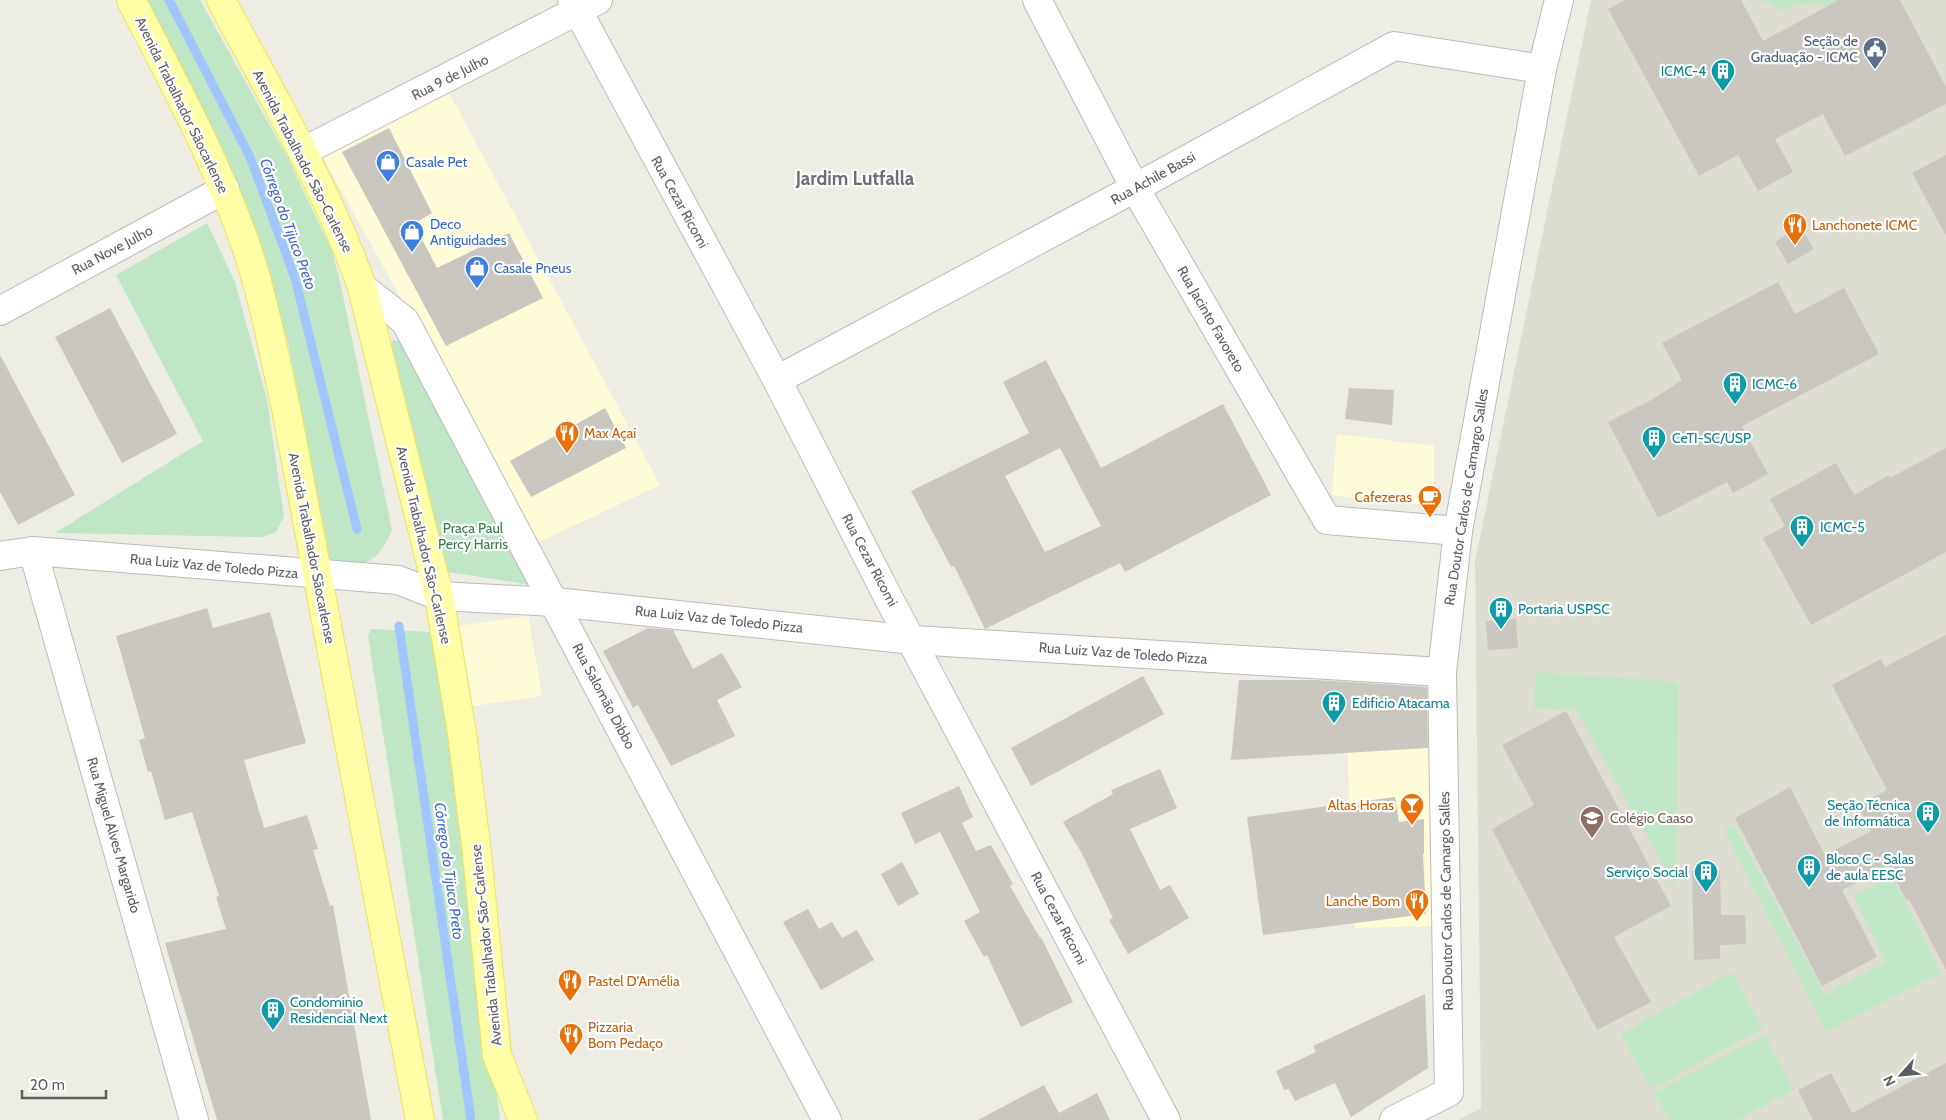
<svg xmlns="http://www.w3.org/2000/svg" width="1946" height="1120" font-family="Cabin,sans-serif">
	<rect width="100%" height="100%" fill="#eeede3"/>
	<!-- commercial -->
	<g fill="#fefcd7">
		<path d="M 449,93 L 660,485 L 537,543 L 322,156 Z"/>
		<path d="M 1337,434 L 1434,446 L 1434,506 L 1332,495 Z"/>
		<path d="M 528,616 L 542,696 L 466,707 L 451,627 Z"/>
		<path d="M 1345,696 L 1432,700 L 1435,926 L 1355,928 Z"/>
	</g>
	<!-- education -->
	<path fill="#deddd1" d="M 1591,0 L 1946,0 L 1946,1120 L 1458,1120 L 1481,1108 L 1475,561 Z"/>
	<!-- green -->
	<g fill="#bfe6c5">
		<path d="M 147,0 L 200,0 L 288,158 L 332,251 L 339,277 L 392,530 C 377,565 366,565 331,565 L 288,343 L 272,290 L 234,180 L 216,136 Z"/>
		<path d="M 1762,0 L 1839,0 L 1849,44 L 1821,2 L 1800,4 L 1779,10 Z"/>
		<path d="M 207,223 L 235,282 L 267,400 L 284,516 L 276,532 L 262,537 L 55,533 L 203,441 L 116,275 Z"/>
		<path d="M 394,340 L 412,345 L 545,587 L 441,571 L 386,346 Z"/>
		<path d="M 371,629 L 430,632 L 440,646 L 500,1120 L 443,1120 L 368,636 Z"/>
		<path d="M 1537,672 L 1679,682 L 1676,888 L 1576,710 L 1533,707 Z"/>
		<path d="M 1734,825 L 1825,995 L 1886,962 L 1853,896 L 1892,877 L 1941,973 L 1826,1032 L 1724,830 Z"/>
		<path d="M 1732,972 L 1763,1028 L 1651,1089 L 1621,1034 Z"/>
		<path d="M 1765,1035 L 1794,1090 L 1737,1120 L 1669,1120 L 1654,1093 Z"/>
	</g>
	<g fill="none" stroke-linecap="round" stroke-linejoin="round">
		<!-- stream -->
		<g stroke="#a1c6ff" stroke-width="9">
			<path d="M 169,0 L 250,157 L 295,278 L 357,529"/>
			<path d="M 399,626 L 471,1120"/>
		</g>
	</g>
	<!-- building -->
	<g fill="#c9c7c0" fill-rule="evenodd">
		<path d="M 1625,0 L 1741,0 L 1763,41 L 1839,0 L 1900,0 L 1946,87 L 1946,104 L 1845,156 L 1823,114 L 1775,139 L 1793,172 L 1758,191 L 1738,155 L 1699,176 L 1608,9 Z"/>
		<path d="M 389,128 L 432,213 L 414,224 L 437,268 L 509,233 L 543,298 L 446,346 L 342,152 Z"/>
		<path d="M 1946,155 L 1946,236 L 1912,173 Z"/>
		<path d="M 1800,226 L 1814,249 L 1788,264 L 1775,242 Z"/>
		<path d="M 1778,282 L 1795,314 L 1844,288 L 1879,354 L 1742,426 L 1768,474 L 1733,493 L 1727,482 L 1658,518 L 1608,422 L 1653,399 L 1682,380 L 1662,343 Z"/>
		<path d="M 110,308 L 177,434 L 122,463 L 55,337 Z"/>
		<path d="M 0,355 L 75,495 L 18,525 L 0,492 Z"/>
		<path d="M 1046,360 L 1101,468 L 1223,404 L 1271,495 L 1125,572 L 1120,563 L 985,629 L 954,566 L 951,567 L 911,491 L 1029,433 L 1003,382 ZM 1060,448 L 1101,526 L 1045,552 L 1005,476 Z"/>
		<path d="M 1349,388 L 1394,390 L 1392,425 L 1345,419 Z"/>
		<path d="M 605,408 L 626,448 L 531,497 L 510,461 Z"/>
		<path d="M 1946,448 L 1946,552 L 1811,625 L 1763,538 L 1785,526 L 1770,499 L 1836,463 L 1854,495 L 1889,475 L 1890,478 Z"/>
		<path d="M 207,608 L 213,628 L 270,612 L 306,743 L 244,760 L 264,828 L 307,815 L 318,849 L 313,850 L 330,906 L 333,905 L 371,1120 L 217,1120 L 165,943 L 226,929 L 216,897 L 219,896 L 192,812 L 165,820 L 151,771 L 148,772 L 139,740 L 145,738 L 116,636 Z"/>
		<path d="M 1516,619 L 1518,648 L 1488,650 L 1486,621 Z"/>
		<path d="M 648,628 L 673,630 L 693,669 L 722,653 L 742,687 L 717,700 L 735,736 L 671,766 L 638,705 L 633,708 L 603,651 Z"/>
		<path d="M 1946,635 L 1946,970 L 1909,899 L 1906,900 L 1889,866 L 1842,890 L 1877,957 L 1822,986 L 1735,818 L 1790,787 L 1825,855 L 1871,831 L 1858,806 L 1887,790 L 1832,685 L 1881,659 L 1885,667 Z"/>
		<path d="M 1143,676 L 1164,714 L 1031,786 L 1011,748 Z"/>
		<path d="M 1239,680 L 1316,680 L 1427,687 L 1428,748 L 1231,760 Z"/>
		<path d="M 1566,711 L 1671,906 L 1614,937 L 1651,1002 L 1597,1030 L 1492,829 L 1534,805 L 1502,745 Z"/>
		<path d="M 1160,769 L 1177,808 L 1130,829 L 1160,890 L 1170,885 L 1189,918 L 1128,954 L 1109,920 L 1113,918 L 1081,852 L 1063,822 L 1113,794 L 1111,790 Z"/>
		<path d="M 959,786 L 973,817 L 962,823 L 976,851 L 991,845 L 1013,884 L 1010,886 L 1040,938 L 1041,937 L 1073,1002 L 1021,1027 L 987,955 L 984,957 L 964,921 L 980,912 L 940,832 L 915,844 L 901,813 Z"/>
		<path d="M 1395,797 L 1399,822 L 1424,819 L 1424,854 L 1423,854 L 1426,914 L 1263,935 L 1247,817 Z"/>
		<path d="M 902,862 L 919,894 L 898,906 L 881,874 Z"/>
		<path d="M 1720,870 L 1721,915 L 1745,915 L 1746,944 L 1720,945 L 1720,959 L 1694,960 L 1692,871 Z"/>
		<path d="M 808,909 L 819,929 L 832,922 L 842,938 L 857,930 L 874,960 L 821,990 L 783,922 Z"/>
		<path d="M 1425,994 L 1428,1068 L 1351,1117 L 1335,1083 L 1295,1101 L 1289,1089 L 1284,1090 L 1276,1071 L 1316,1052 L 1313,1046 Z"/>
		<path d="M 1946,1063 L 1946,1120 L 1813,1120 L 1798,1090 L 1831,1073 L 1852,1113 Z"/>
		<path d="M 1044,1085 L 1059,1113 L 1097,1093 L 1110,1120 L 978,1120 Z"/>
	</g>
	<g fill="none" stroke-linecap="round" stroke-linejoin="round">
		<defs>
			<g id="minor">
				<path d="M 572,0 L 777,380 L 888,597 L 1166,1120"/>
				<path d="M 1037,0 L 1135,188 L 1327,520 L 1458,531"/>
				<path d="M 302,152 L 598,0"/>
				<path d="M 362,287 L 405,321 L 827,1120"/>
				<path d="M 0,311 L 225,189"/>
				<path d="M 777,380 L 1135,188 L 1394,46 L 1542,69"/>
				<path d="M 33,551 L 194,1120"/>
				<path d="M 0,556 L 33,551 L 398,580 L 439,596 L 555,602 L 913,640 L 1442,672"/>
				<path d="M 1394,1120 L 1449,1092 L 1442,672 L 1458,531 L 1542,69 L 1559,0"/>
			</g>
			<g id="primary">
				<path d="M 131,0 C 173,81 217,162 247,249 C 264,300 274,355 286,408 L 420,1120"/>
				<path d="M 221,0 C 271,94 327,187 362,287 L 439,596 L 462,733 L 477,854 L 497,1055 L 523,1120"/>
			</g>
		</defs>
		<!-- minor casing -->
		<use href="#minor" stroke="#babbc1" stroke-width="30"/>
		<!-- primary casing -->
		<use href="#primary" stroke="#f2e257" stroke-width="30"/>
		<!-- minor -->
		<use href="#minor" stroke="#fff" stroke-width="28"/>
		<!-- primary -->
		<use href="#primary" stroke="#feffa6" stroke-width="28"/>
	</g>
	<!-- icons -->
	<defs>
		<symbol id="civic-pin" viewBox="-11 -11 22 30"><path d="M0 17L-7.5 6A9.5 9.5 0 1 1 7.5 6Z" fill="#5c6f8a" stroke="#fff"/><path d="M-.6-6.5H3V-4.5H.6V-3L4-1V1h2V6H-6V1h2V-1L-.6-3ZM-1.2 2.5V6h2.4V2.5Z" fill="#fff"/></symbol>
		<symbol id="building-pin" viewBox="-11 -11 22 30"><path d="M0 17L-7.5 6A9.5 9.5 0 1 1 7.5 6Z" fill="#0f9aa8" stroke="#fff"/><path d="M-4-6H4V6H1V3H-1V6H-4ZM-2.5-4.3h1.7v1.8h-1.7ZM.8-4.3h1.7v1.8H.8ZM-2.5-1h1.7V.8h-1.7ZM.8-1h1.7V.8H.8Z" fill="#fff"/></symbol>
		<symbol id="shop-pin" viewBox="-11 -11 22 30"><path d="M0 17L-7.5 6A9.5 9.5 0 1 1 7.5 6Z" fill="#3f7fe0" stroke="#fff"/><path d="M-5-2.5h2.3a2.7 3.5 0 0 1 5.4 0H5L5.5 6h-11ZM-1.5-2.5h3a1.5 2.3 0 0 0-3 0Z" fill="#fff"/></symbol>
		<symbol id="restaurant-pin" viewBox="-11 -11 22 30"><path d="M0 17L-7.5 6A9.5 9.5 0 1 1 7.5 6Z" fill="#e8710a" stroke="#fff"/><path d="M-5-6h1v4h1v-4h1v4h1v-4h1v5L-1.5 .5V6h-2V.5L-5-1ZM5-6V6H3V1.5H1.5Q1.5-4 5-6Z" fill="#fff"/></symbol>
		<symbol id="cafe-pin" viewBox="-11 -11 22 30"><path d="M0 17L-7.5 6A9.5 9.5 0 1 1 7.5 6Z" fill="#e8710a" stroke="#fff"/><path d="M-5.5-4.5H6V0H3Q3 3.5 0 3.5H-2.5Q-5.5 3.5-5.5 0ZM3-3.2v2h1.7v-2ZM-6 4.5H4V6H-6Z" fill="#fff"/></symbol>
		<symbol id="bar-pin" viewBox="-11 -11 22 30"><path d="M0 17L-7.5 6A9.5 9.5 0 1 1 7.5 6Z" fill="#e8710a" stroke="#fff"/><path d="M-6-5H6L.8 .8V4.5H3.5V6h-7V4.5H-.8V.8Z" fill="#fff"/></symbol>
		<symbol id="school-pin" viewBox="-11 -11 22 30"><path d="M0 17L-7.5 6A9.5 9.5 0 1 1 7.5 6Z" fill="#8d6e63" stroke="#fff"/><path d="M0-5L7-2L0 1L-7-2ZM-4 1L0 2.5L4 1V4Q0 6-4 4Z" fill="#fff"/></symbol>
	</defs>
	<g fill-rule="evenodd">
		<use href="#civic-pin" x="1861" y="35" width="28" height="38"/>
		<use href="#building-pin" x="1709" y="57" width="28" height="38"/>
		<use href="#shop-pin" x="374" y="148" width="28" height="38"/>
		<use href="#restaurant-pin" x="1781" y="211" width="28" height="38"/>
		<use href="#shop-pin" x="398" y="218" width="28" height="38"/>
		<use href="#shop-pin" x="463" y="254" width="28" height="38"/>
		<use href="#building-pin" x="1721" y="370" width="28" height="38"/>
		<use href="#restaurant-pin" x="553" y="419" width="28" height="38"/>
		<use href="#building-pin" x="1640" y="424" width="28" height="38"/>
		<use href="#cafe-pin" x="1416" y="483" width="28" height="38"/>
		<use href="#building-pin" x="1788" y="513" width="28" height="38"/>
		<use href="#building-pin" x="1487" y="595" width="28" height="38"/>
		<use href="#building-pin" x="1320" y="689" width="28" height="38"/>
		<use href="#bar-pin" x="1398" y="791" width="28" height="38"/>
		<use href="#building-pin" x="1914" y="799" width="28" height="38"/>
		<use href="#school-pin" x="1578" y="804" width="28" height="38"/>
		<use href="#building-pin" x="1795" y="853" width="28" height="38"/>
		<use href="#building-pin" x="1692" y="858" width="28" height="38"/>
		<use href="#restaurant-pin" x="1403" y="887" width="28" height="38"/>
		<use href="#restaurant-pin" x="556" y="967" width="28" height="38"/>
		<use href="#building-pin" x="259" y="996" width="28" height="38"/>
		<use href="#restaurant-pin" x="557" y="1021" width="28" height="38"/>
	</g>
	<g text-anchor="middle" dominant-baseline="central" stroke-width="4.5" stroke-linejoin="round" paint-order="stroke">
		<!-- service labels -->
		<g font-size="14" fill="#4e5e75" stroke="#fff" text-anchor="end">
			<text x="1858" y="41">Seção de<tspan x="1858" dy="16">Graduação - ICMC</tspan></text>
		</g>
		<!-- culture labels -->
		<g font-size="14" fill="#0d838f" stroke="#fff" text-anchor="start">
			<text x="1706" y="71" text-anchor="end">ICMC-4</text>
			<text x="1752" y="384">ICMC-6</text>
			<text x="1672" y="438">CeTI-SC/USP</text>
			<text x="1820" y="527">ICMC-5</text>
			<text x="1518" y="609">Portaria USPSC</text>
			<text x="1352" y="703">Edificio Atacama</text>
			<text x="1910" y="805" text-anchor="end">Seção Técnica<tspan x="1910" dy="16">de Informática</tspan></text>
			<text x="1826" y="859">Bloco C - Salas<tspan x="1826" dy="16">de aula EESC</tspan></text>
			<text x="1688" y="872" text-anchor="end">Serviço Social</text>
			<text x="290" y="1002">Condomínio<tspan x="290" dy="16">Residencial Next</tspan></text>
		</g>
		<!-- street labels -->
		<g font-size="14" fill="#5b5d63" stroke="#fff">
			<text transform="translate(450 77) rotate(-27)">Rua 9 de Julho</text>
			<text transform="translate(182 105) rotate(64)">Avenida Trabalhador Sãocarlense</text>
			<text transform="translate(303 161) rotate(63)">Avenida Trabalhador São-Carlense</text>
			<text transform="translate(1153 178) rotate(-29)">Rua Achile Bassi</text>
			<text transform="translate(680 202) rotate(61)">Rua Cezar Ricomi</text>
			<text transform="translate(112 250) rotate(-28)">Rua Nove Julho</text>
			<text transform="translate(1211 319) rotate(60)">Rua Jacinto Favoreto</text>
			<text transform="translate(1466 497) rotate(-81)">Rua Doutor Carlos de Camargo Salles</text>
			<text transform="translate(424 545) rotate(77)">Avenida Trabalhador São-Carlense</text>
			<text transform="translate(312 548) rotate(79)">Avenida Trabalhador Sãocarlense</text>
			<text transform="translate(870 560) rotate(62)">Rua Cezar Ricomi</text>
			<text transform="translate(214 566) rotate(5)">Rua Luiz Vaz de Toledo Pizza</text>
			<text transform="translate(719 619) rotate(6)">Rua Luiz Vaz de Toledo Pizza</text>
			<text transform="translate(1123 653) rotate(4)">Rua Luiz Vaz de Toledo Pizza</text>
			<text transform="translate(604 696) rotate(62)">Rua Salomão Dibbo</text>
			<text transform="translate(114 835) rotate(74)">Rua Miguel Alves Margarido</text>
			<text transform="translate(1446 901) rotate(-91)">Rua Doutor Carlos de Camargo Salles</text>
			<text transform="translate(1059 918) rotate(62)">Rua Cezar Ricomi</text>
			<text transform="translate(486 945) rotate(-96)">Avenida Trabalhador São-Carlense</text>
		</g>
		<!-- shop labels -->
		<g font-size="14" fill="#366cbe" stroke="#fff" text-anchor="start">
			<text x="406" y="162">Casale Pet</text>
			<text x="430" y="224">Deco<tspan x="430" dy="16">Antiguidades</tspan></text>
			<text x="494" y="268">Casale Pneus</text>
		</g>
		<!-- food labels -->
		<g font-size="14" fill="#c56008" stroke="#fff" text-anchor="start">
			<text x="1812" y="225">Lanchonete ICMC</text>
			<text x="584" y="433">Max Açaí</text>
			<text x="1412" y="497" text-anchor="end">Cafezeras</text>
			<text x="1394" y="805" text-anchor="end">Altas Horas</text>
			<text x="1400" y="901" text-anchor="end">Lanche Bom</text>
			<text x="588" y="981">Pastel D'Amélia</text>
			<text x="588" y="1027">Pizzaria<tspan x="588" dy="16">Bom Pedaço</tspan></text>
		</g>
		<!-- park labels -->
		<g font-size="14" fill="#338244" stroke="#fff">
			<text x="473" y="528">Praça Paul<tspan x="473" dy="16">Percy Harris</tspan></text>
		</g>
		<!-- education labels -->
		<g font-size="14" fill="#785e54" stroke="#fff" text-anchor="start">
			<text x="1610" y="818">Colégio Caaso</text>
		</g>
		<!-- water labels -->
		<g font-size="15" font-style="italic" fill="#436bc4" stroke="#fff">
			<text transform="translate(288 224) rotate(70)">Córrego do Tijuco Preto</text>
			<text transform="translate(449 871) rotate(82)">Córrego do Tijuco Preto</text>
		</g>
		<!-- district labels -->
		<g font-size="19" font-weight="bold" fill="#6c6f76" stroke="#fff">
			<text x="855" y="178">Jardim Lutfalla</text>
		</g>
	</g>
	<!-- north arrow -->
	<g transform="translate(1901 1075) rotate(243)" stroke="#ffffff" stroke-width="4" paint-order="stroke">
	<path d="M0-4L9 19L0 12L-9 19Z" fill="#5b5d63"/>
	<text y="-8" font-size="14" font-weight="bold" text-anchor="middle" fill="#5b5d63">N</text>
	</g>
	<!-- scale -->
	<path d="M22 1090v8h84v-8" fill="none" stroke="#5b5d63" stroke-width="2.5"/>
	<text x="30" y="1090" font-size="15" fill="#5b5d63" stroke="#ffffff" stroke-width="4" paint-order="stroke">20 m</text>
</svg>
